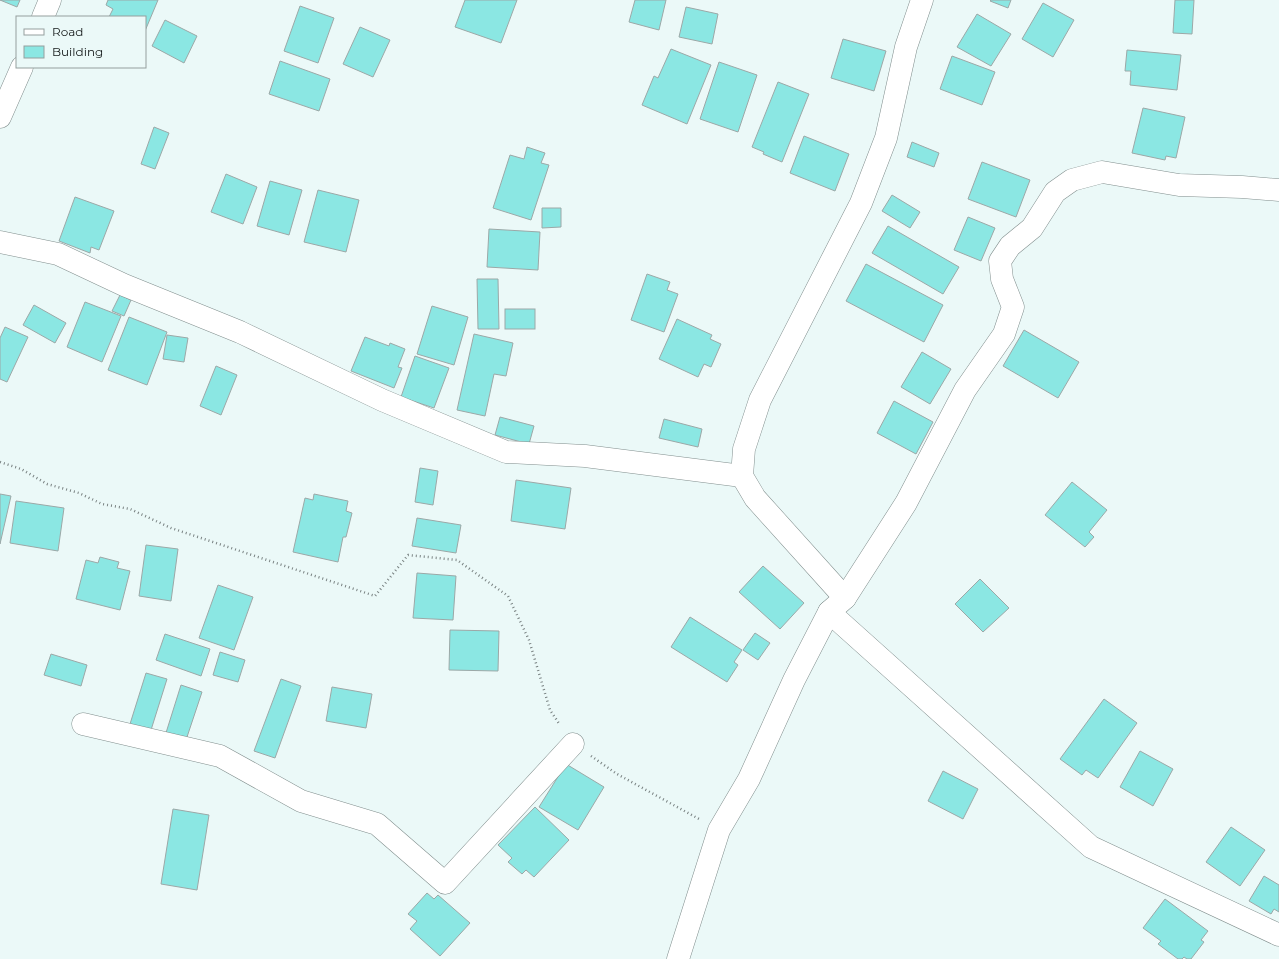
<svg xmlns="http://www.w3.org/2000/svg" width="1279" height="959" font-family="Montserrat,sans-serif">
	<rect width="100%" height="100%" fill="#ebf9f8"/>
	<!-- building -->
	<g fill="#8be7e3" stroke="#9ca8a7">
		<path d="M 0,0 L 20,0 L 17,7 Z"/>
		<path d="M 108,0 L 158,0 L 145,31 L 145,17 L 109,17 L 113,9 L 106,5 Z"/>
		<path d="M 465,0 L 517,0 L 501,43 L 455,27 Z"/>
		<path d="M 635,0 L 666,0 L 659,30 L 629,22 Z"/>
		<path d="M 991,0 L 1011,0 L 1008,8 L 990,1 Z"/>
		<path d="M 1175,0 L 1194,0 L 1192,34 L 1173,33 Z"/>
		<path d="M 1043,3 L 1074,20 L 1053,57 L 1022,39 Z"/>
		<path d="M 300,6 L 334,18 L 318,63 L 284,51 Z"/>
		<path d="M 686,7 L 718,14 L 712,44 L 679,37 Z"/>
		<path d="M 977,14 L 1011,34 L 991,66 L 957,47 Z"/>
		<path d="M 165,20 L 197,36 L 184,63 L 152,46 Z"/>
		<path d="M 360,27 L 390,40 L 373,77 L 343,64 Z"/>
		<path d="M 843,39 L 886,51 L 874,91 L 831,78 Z"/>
		<path d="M 671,49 L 711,65 L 687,124 L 642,105 L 654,76 L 658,78 Z"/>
		<path d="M 1127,50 L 1181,55 L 1177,90 L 1130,85 L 1131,71 L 1125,71 Z"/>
		<path d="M 952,56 L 995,72 L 982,105 L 940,89 Z"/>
		<path d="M 280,61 L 330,79 L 319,111 L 269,94 Z"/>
		<path d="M 719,62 L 757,75 L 738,132 L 700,119 Z"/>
		<path d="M 778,82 L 809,94 L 782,162 L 763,154 L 764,152 L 752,147 Z"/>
		<path d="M 1143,108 L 1185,117 L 1176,158 L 1166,156 L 1165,160 L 1132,153 Z"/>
		<path d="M 154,127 L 169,133 L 155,169 L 141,164 Z"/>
		<path d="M 804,136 L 849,154 L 835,191 L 790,173 Z"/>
		<path d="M 912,142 L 939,153 L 934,167 L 907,157 Z"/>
		<path d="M 527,147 L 545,153 L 541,163 L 549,165 L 531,220 L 493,208 L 510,155 L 524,159 Z"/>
		<path d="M 982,162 L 1030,180 L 1016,217 L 968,199 Z"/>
		<path d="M 226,174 L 257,187 L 243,224 L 211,212 Z"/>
		<path d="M 270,181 L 302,190 L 289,235 L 257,226 Z"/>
		<path d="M 318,190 L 359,200 L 346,252 L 304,242 Z"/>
		<path d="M 892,195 L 920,212 L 910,228 L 882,211 Z"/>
		<path d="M 75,197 L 114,211 L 99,250 L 91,247 L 90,253 L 59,241 Z"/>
		<path d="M 542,208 L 561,208 L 561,227 L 542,228 Z"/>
		<path d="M 968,217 L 995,228 L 981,261 L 954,250 Z"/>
		<path d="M 888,226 L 959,267 L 943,294 L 872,253 Z"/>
		<path d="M 489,229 L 540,232 L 538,270 L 487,267 Z"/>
		<path d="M 866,264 L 943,305 L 924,342 L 846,301 Z"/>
		<path d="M 647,274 L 670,282 L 667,290 L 678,294 L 664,332 L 631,320 Z"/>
		<path d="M 477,279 L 498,279 L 499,329 L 478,329 Z"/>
		<path d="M 120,295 L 131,300 L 124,316 L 112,311 Z"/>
		<path d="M 85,302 L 121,316 L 102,362 L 67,347 Z"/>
		<path d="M 34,305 L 66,323 L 55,343 L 23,325 Z"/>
		<path d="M 432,306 L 468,317 L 454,365 L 417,354 Z"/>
		<rect x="505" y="309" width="30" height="20"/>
		<path d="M 129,317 L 167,332 L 147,385 L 108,370 Z"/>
		<path d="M 677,319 L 712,335 L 710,339 L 721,344 L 711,367 L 704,364 L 698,377 L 659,359 Z"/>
		<path d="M 5,327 L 28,337 L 7,382 L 0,379 L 0,338 Z"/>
		<path d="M 1024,330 L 1079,362 L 1058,398 L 1003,366 Z"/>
		<path d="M 474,334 L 513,343 L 506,376 L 494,374 L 485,416 L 457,410 Z"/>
		<path d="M 167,335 L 188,338 L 184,362 L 163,359 Z"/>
		<path d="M 365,337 L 389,346 L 390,343 L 405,349 L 398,367 L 402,368 L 394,388 L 351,371 Z"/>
		<path d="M 922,352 L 951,369 L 930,404 L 901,387 Z"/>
		<path d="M 415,356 L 449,368 L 434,408 L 401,397 Z"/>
		<path d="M 216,366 L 237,375 L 221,415 L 200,406 Z"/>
		<path d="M 894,401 L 933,422 L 916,454 L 877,433 Z"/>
		<path d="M 500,417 L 534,426 L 529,444 L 495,435 Z"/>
		<path d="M 664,419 L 702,429 L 698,447 L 659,438 Z"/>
		<path d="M 420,468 L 438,471 L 433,505 L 415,502 Z"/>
		<path d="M 516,480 L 571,488 L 565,529 L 511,521 Z"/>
		<path d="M 1072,482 L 1107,510 L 1089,532 L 1094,537 L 1085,547 L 1045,515 Z"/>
		<path d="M 0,494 L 11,496 L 0,544 Z"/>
		<path d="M 314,494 L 348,501 L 346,511 L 352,513 L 346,537 L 343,537 L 338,562 L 293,552 L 305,498 L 313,500 Z"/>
		<path d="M 16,501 L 64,508 L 58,551 L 10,543 Z"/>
		<path d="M 417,518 L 461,525 L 456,553 L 412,546 Z"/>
		<path d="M 146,545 L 178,549 L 171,601 L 139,596 Z"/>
		<path d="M 100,557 L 119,562 L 117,568 L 130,571 L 120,610 L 76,599 L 86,560 L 98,563 Z"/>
		<path d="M 763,566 L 804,603 L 780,629 L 739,592 Z"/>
		<path d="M 417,573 L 456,576 L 453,620 L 413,618 Z"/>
		<path d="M 980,579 L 1009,608 L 983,632 L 955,604 Z"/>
		<path d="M 218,585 L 253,597 L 234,650 L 199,638 Z"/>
		<path d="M 690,617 L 742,650 L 734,662 L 738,665 L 727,682 L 671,647 Z"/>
		<path d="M 450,630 L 499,631 L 498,671 L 449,670 Z"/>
		<path d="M 755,633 L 770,643 L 758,660 L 743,650 Z"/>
		<path d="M 165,634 L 210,649 L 201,676 L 156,660 Z"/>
		<path d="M 220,652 L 245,660 L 238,682 L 213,675 Z"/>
		<path d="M 51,654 L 87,665 L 81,686 L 44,675 Z"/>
		<path d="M 146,673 L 167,679 L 151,730 L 130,724 Z"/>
		<path d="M 281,679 L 301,686 L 275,758 L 254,751 Z"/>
		<path d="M 181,685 L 202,692 L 185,743 L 165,736 Z"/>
		<path d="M 332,687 L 372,694 L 366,728 L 326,721 Z"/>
		<path d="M 1104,699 L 1137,723 L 1098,778 L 1086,770 L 1082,775 L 1060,759 Z"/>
		<path d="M 1140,751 L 1173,769 L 1153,806 L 1120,787 Z"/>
		<path d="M 566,764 L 604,787 L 578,830 L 539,807 Z"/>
		<path d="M 943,771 L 978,789 L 963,819 L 928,801 Z"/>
		<path d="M 535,807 L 569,840 L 534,877 L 526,870 L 522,874 L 508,862 L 512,858 L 498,845 Z"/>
		<path d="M 173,809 L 209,815 L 197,890 L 161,884 Z"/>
		<path d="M 1231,827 L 1265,850 L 1240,886 L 1206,862 Z"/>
		<path d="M 1264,876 L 1279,885 L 1279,912 L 1274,909 L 1271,914 L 1249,901 Z"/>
		<path d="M 427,893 L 434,899 L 438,895 L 470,923 L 440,956 L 410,929 L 417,921 L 408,914 Z"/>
		<path d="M 1165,899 L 1208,931 L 1201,940 L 1204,942 L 1191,959 L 1187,959 L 1184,957 L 1182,959 L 1178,959 L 1158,944 L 1161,941 L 1143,928 Z"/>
	</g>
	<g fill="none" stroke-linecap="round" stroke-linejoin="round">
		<defs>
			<g id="minor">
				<path d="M 43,17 L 50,0"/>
				<path d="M 0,117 L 22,67"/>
				<path d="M 0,242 L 58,254 L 124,285 L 240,332 L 382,400 L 506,452 L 585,456 L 742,476"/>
				<path d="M 845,598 L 755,498 L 742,476 L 744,449 L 760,400 L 861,203 L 886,138 L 906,47 L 922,0"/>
				<path d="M 829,612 L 1091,847 L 1279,935"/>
				<path d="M 83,724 L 220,756 L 301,801 L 377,824 L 445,883 L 573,744"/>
				<path d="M 678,959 L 719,830 L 749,779 L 794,680 L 829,612 L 845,598 L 906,503 L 965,390 L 1004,334 L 1013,307 L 1002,279 L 1000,261 L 1010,246 L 1032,228 L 1055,192 L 1072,180 L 1102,172 L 1179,185 L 1242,187 L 1279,190"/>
			</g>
		</defs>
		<!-- minor casing -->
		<use href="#minor" stroke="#828f8e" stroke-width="23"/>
		<!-- path -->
		<g stroke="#798282" stroke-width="2.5" stroke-dasharray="1 3" stroke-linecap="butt">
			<path d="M 0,462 L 21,469 L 47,484 L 79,493 L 102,504 L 130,509 L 171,528 L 375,596 L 408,555 L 457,560 L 508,596 L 529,640 L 550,710 L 560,725"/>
			<path d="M 591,756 L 617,774 L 699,819"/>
		</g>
		<!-- minor -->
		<use href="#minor" stroke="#fff" stroke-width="22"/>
	</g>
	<!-- legend -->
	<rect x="16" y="16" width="130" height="52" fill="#ebf9f8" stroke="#959f9e"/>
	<rect x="24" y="29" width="20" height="6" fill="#ffffff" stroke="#959f9e"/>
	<text x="52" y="36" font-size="12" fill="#131818">Road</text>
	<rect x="24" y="46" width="20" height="12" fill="#8be7e3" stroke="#959f9e"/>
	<text x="52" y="56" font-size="12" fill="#131818">Building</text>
</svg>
